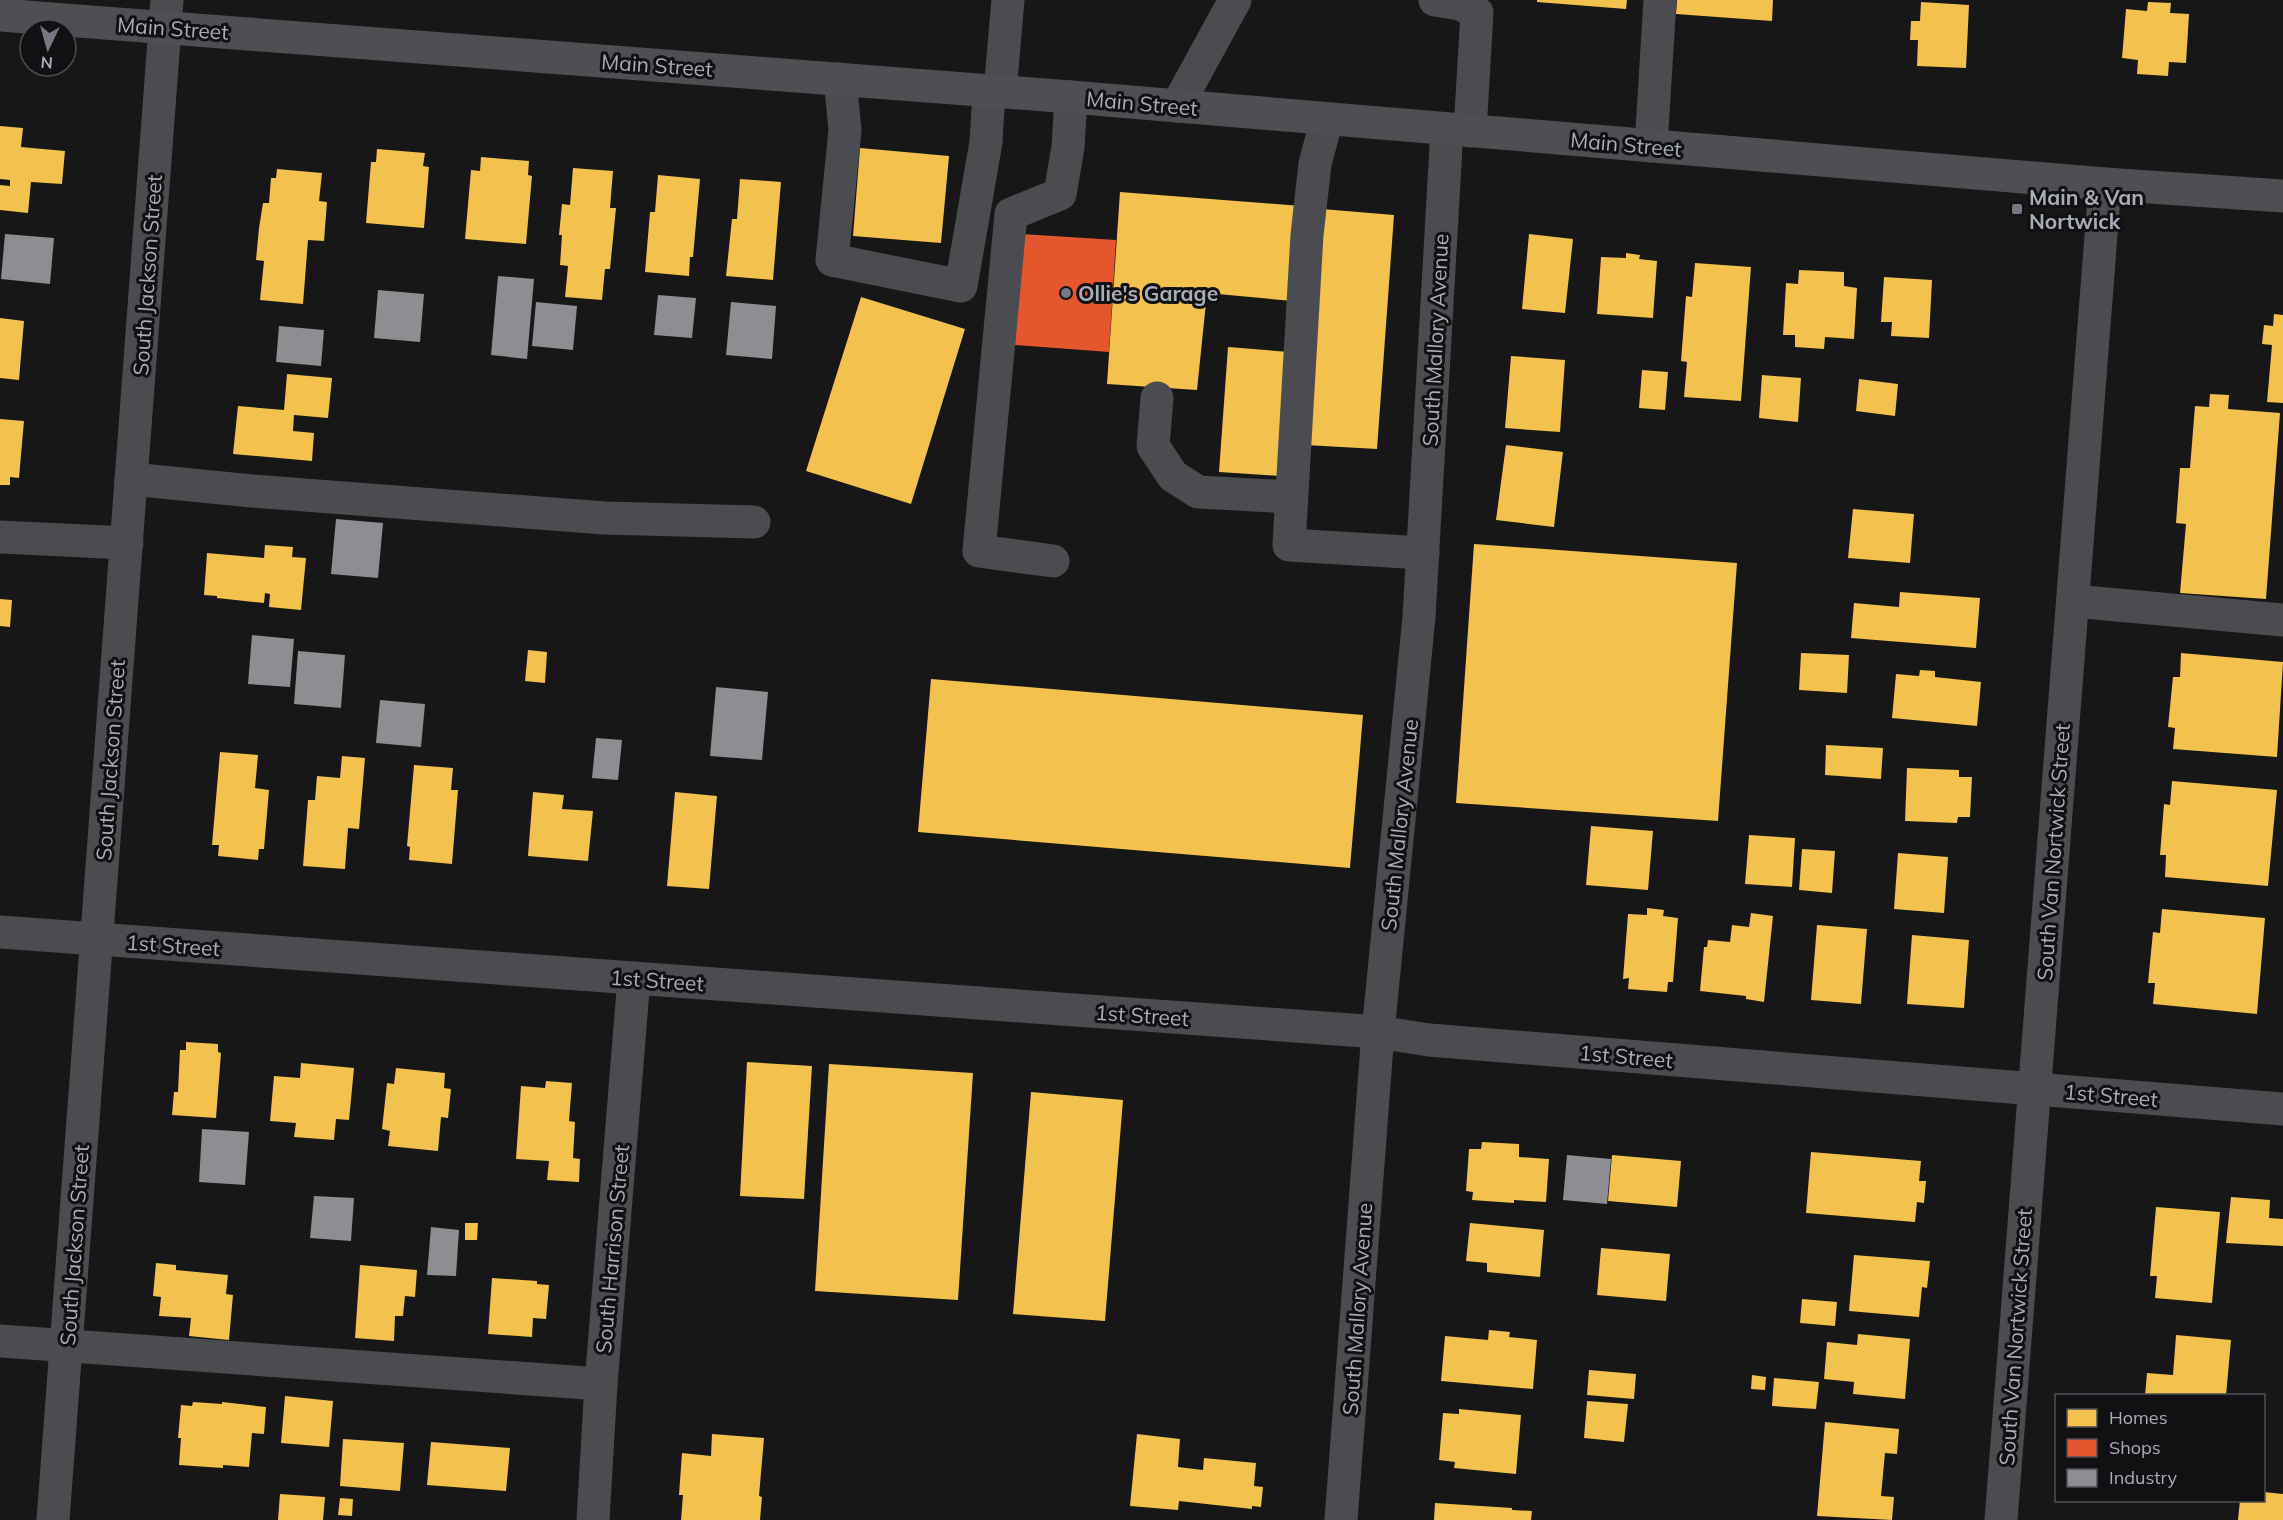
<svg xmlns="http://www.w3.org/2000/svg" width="2283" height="1520" font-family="Mulish,sans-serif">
	<rect width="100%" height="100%" fill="#171717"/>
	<!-- homes -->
	<g fill="#f2c14e">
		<path d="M 1537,0 L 1627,0 L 1626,9 L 1537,2 Z"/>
		<path d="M 1677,0 L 1773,0 L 1772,21 L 1676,14 Z"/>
		<path d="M 1921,2 L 1969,5 L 1966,68 L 1917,66 L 1918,40 L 1910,40 L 1911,21 L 1920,21 Z"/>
		<path d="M 2148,2 L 2171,3 L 2170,13 L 2189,14 L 2186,63 L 2169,62 L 2168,76 L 2137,74 L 2138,60 L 2122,58 L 2126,9 L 2147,11 Z"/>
		<path d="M 0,126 L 23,128 L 21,147 L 65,151 L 62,184 L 31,182 L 28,213 L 0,210 L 0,185 L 10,186 L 10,180 L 0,179 Z"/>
		<path d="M 860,148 L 949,156 L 941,243 L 853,236 Z"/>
		<path d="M 377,149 L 425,153 L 423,166 L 429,167 L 424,228 L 366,223 L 371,162 L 376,162 Z"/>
		<path d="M 481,157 L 529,161 L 528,175 L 532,176 L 526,244 L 465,239 L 471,170 L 480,171 Z"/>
		<path d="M 573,168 L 613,171 L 610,208 L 616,208 L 610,269 L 605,269 L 602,300 L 565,297 L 568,266 L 560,265 L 562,235 L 559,235 L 562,204 L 570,205 Z"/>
		<path d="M 277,169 L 322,173 L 319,201 L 327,202 L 324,241 L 308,240 L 303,304 L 260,300 L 264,261 L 256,260 L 259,228 L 263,203 L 269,203 L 271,178 L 276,178 Z"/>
		<path d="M 658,175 L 700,179 L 693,257 L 690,257 L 689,276 L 645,272 L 650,212 L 655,212 Z"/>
		<path d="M 740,179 L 781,182 L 773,280 L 726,276 L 732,219 L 737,219 Z"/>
		<path d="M 1120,192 L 1301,206 L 1292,301 L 1207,293 L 1197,390 L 1107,384 Z"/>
		<path d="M 1322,209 L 1394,215 L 1377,449 L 1305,445 Z"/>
		<path d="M 1529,234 L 1573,239 L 1565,313 L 1522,309 Z"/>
		<path d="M 1626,253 L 1640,255 L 1639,259 L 1657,261 L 1653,318 L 1597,314 L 1601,257 L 1626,258 Z"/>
		<path d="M 1695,263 L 1751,267 L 1741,401 L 1684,397 L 1687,362 L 1681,361 L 1686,296 L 1692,297 Z"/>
		<path d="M 1799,270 L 1844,272 L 1844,286 L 1857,288 L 1854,339 L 1825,337 L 1824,349 L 1795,347 L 1795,335 L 1783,335 L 1786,283 L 1798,284 Z"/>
		<path d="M 1884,277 L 1932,280 L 1929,338 L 1891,336 L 1892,322 L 1881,322 Z"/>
		<path d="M 861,297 L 965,329 L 911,504 L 806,471 Z"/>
		<path d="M 2274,314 L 2283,315 L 2283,403 L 2267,402 L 2272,345 L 2262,344 L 2264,325 L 2273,326 Z"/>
		<path d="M 0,318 L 24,321 L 19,380 L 0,378 Z"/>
		<path d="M 1228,347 L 1289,352 L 1280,476 L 1219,472 Z"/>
		<path d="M 1511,356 L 1565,360 L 1560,432 L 1505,428 Z"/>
		<path d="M 1642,370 L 1668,372 L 1665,410 L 1639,408 Z"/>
		<path d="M 287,374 L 332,378 L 328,418 L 294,415 L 293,431 L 314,433 L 312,461 L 233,454 L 238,406 L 284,410 Z"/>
		<path d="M 1762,375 L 1801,378 L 1798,422 L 1759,418 Z"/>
		<path d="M 1859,379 L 1898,384 L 1895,416 L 1856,411 Z"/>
		<path d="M 2210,394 L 2229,395 L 2228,409 L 2280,413 L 2266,599 L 2180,593 L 2186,524 L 2176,523 L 2180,468 L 2190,468 L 2195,406 L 2209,407 Z"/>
		<path d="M 0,419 L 24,421 L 19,478 L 10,477 L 10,485 L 0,485 Z"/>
		<path d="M 1506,445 L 1563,452 L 1554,527 L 1496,520 Z"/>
		<path d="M 1853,509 L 1914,514 L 1910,563 L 1848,558 Z"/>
		<path d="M 1474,544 L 1737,563 L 1718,821 L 1456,803 Z"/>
		<path d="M 265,545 L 293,547 L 292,557 L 306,558 L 301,610 L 269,607 L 270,594 L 265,593 L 264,603 L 217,598 L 217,596 L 204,595 L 207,553 L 264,558 Z"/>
		<path d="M 1900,592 L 1980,598 L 1976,648 L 1851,638 L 1854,603 L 1899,607 Z"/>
		<path d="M 0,599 L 12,600 L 10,627 L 0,626 Z"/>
		<path d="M 528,650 L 547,652 L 545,683 L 525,681 Z"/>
		<path d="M 1801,653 L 1849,655 L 1847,693 L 1799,690 Z"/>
		<path d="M 2181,653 L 2283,662 L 2277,757 L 2173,749 L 2175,728 L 2168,727 L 2173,677 L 2180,677 Z"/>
		<path d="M 1920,670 L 1935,671 L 1935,677 L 1981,682 L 1977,726 L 1892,718 L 1896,674 L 1919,676 Z"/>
		<path d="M 931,679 L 1363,715 L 1350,868 L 918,832 Z"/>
		<path d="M 1826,745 L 1883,748 L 1881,779 L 1825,775 Z"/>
		<path d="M 220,752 L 258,755 L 255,788 L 269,790 L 264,849 L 259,849 L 258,860 L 218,856 L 219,845 L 212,845 Z"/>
		<path d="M 342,756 L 365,758 L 359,829 L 348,828 L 345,869 L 303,866 L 308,800 L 315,800 L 317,776 L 340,778 Z"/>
		<path d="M 414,765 L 453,768 L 451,790 L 458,790 L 452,864 L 409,860 L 410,847 L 407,846 Z"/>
		<path d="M 1907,768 L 1959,770 L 1959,777 L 1972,777 L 1970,817 L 1958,817 L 1957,823 L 1905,821 Z"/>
		<path d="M 2172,781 L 2277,790 L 2268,886 L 2165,877 L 2166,855 L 2160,855 L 2164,804 L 2170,805 Z"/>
		<path d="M 533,792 L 564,795 L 562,809 L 593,811 L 588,861 L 528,856 Z"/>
		<path d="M 675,792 L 717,796 L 709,889 L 667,886 Z"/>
		<path d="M 1591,826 L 1653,831 L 1648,890 L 1586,885 Z"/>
		<path d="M 1749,835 L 1795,838 L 1792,887 L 1745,884 Z"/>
		<path d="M 1802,849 L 1835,851 L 1832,893 L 1799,890 Z"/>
		<path d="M 1898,853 L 1948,857 L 1944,913 L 1894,909 Z"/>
		<path d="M 1647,908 L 1664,910 L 1663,916 L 1678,918 L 1673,982 L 1668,982 L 1667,992 L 1628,989 L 1629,978 L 1623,979 L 1628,914 L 1647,915 Z"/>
		<path d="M 2162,909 L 2265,918 L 2257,1014 L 2153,1004 L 2155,983 L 2148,983 L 2153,932 L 2160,933 Z"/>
		<path d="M 1751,913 L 1773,916 L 1764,1002 L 1746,999 L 1746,996 L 1700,991 L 1704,947 L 1707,947 L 1708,940 L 1730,942 L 1732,925 L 1749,927 Z"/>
		<path d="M 1817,925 L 1867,929 L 1861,1004 L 1811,1000 Z"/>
		<path d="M 1912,935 L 1969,940 L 1964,1008 L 1907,1004 Z"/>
		<path d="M 186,1042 L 218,1044 L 218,1052 L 221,1053 L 216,1118 L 172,1115 L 174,1092 L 178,1092 L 180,1050 L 186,1050 Z"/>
		<path d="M 747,1062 L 812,1066 L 804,1199 L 740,1196 Z"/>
		<path d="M 301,1063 L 354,1068 L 349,1120 L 336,1119 L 334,1140 L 294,1137 L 296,1123 L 270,1121 L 274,1076 L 300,1078 Z"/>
		<path d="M 829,1064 L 973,1073 L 958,1300 L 815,1291 Z"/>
		<path d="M 396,1068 L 445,1073 L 444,1088 L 451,1089 L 448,1118 L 441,1117 L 438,1151 L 388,1146 L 390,1131 L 382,1129 L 387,1083 L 394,1084 Z"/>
		<path d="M 546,1081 L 572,1083 L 569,1121 L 575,1122 L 573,1158 L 580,1159 L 579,1182 L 547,1180 L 549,1161 L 516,1159 L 521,1086 L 545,1088 Z"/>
		<path d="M 1031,1092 L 1123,1100 L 1105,1321 L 1013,1314 Z"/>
		<path d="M 1482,1142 L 1519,1144 L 1519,1157 L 1549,1159 L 1546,1202 L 1514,1200 L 1514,1203 L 1472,1200 L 1473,1192 L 1466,1191 L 1469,1149 L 1481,1149 Z"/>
		<path d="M 1811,1152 L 1921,1161 L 1919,1181 L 1926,1181 L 1924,1203 L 1917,1202 L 1915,1222 L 1806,1213 Z"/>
		<path d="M 1612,1155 L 1681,1161 L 1677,1207 L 1608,1201 Z"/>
		<path d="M 2231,1197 L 2270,1200 L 2269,1218 L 2283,1219 L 2283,1246 L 2226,1243 Z"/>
		<path d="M 2156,1207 L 2220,1212 L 2212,1303 L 2155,1298 L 2157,1276 L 2150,1276 Z"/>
		<path d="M 465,1223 L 478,1223 L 477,1240 L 465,1240 Z"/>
		<path d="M 1470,1223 L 1544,1230 L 1540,1277 L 1487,1272 L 1487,1263 L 1466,1261 Z"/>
		<path d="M 1601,1248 L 1670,1254 L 1666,1301 L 1597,1295 Z"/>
		<path d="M 1854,1255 L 1930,1261 L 1927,1288 L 1922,1287 L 1919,1317 L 1849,1311 Z"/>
		<path d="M 156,1263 L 176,1265 L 176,1270 L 228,1275 L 226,1294 L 233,1295 L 229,1340 L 189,1336 L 191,1318 L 159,1316 L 161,1297 L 153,1296 Z"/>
		<path d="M 360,1265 L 417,1270 L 415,1297 L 405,1296 L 403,1316 L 395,1316 L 394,1341 L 355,1338 Z"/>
		<path d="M 492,1278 L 537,1281 L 537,1284 L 549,1285 L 546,1319 L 533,1318 L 532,1337 L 488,1334 Z"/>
		<path d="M 1802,1299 L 1837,1302 L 1835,1326 L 1800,1323 Z"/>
		<path d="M 1489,1330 L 1510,1332 L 1509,1337 L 1537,1340 L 1533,1389 L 1441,1381 L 1445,1336 L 1488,1340 Z"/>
		<path d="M 1858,1334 L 1910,1339 L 1905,1399 L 1853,1394 L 1854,1382 L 1824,1379 L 1827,1342 L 1857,1345 Z"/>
		<path d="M 2176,1335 L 2231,1340 L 2226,1396 L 2145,1396 L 2147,1373 L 2173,1375 Z"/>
		<path d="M 1589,1370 L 1636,1374 L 1634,1399 L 1587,1395 Z"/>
		<path d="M 1752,1375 L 1766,1377 L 1765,1390 L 1751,1389 Z"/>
		<path d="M 1774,1378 L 1819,1382 L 1816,1409 L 1772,1406 Z"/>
		<path d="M 285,1396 L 333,1401 L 329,1447 L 281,1443 Z"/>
		<path d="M 1587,1401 L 1628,1404 L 1624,1442 L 1584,1438 Z"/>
		<path d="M 193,1402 L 222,1404 L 222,1402 L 266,1407 L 264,1434 L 252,1433 L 249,1467 L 223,1465 L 223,1468 L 179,1465 L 181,1438 L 178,1438 L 181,1405 L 192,1406 Z"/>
		<path d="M 1459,1409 L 1521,1415 L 1516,1474 L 1454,1468 L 1455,1462 L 1439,1460 L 1443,1413 L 1459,1414 Z"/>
		<path d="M 1825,1422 L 1899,1429 L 1897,1454 L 1885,1453 L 1881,1496 L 1894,1497 L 1892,1520 L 1817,1516 Z"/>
		<path d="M 712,1434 L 764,1438 L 759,1496 L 762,1497 L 760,1520 L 681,1520 L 683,1495 L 679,1495 L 682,1453 L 711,1456 Z"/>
		<path d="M 1137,1434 L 1180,1439 L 1178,1467 L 1203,1470 L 1204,1458 L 1256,1463 L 1254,1486 L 1263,1487 L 1261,1507 L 1252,1506 L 1252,1509 L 1179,1501 L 1178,1510 L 1130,1506 Z"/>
		<path d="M 343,1439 L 404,1443 L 400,1491 L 340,1486 Z"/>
		<path d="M 431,1442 L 510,1448 L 506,1491 L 427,1485 Z"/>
		<path d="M 2264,1492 L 2283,1494 L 2283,1520 L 2238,1520 L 2240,1500 L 2264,1500 Z"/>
		<path d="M 280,1494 L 325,1497 L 323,1520 L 278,1520 Z"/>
		<path d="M 340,1498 L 353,1499 L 352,1516 L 338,1515 Z"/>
		<path d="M 1435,1503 L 1512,1508 L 1512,1510 L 1532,1511 L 1531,1520 L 1434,1520 Z"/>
	</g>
	<!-- shops -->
	<path fill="#e4572e" d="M 1022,234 L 1116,240 L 1109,352 L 1015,345 Z"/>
	<!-- industry -->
	<g fill="#8d8d92">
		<path d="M 5,234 L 54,238 L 50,284 L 1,279 Z"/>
		<path d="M 498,276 L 534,279 L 527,359 L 491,355 Z"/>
		<path d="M 378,290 L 424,294 L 420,342 L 374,338 Z"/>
		<path d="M 658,295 L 696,298 L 692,338 L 654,335 Z"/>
		<path d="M 536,302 L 577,306 L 573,350 L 532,346 Z"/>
		<path d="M 731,302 L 776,306 L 772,359 L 726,355 Z"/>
		<path d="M 279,326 L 324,330 L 321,366 L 276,362 Z"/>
		<path d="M 336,519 L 383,523 L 378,578 L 331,574 Z"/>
		<path d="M 252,635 L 294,639 L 290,687 L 248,684 Z"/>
		<path d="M 298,651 L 345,655 L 341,708 L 294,704 Z"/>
		<path d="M 716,687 L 768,692 L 762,760 L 710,756 Z"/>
		<path d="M 380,700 L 425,704 L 421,747 L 376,743 Z"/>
		<path d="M 596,738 L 622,740 L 618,780 L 592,778 Z"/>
		<path d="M 202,1129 L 249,1132 L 245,1185 L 199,1182 Z"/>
		<path d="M 1567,1155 L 1611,1159 L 1607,1204 L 1563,1200 Z"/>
		<path d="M 314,1196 L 354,1198 L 351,1241 L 310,1238 Z"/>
		<path d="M 431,1227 L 459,1230 L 456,1276 L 427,1275 Z"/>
	</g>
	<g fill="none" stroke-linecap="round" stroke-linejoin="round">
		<!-- minor -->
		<g stroke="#4b4c50" stroke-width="33">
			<path d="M 1435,0 L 1460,4 L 1477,13 L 1470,131"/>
			<path d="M 840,79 L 845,130 L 832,260 L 961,286 L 986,142 L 989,91"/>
			<path d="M 1000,92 L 1008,0"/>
			<path d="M 1177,106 L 1235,0"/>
			<path d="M 1327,119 L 1315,164 L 1307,235 L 1289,545 L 1423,553"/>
			<path d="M 1651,146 L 1660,0"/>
			<path d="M 1157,398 L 1153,446 L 1173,476 L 1198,492 L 1291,497"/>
			<path d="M 131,479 L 252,491 L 605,518 L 754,522"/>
			<path d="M 0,537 L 127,543"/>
			<path d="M 1053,561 L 979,551 L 1011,214 L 1060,194 L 1068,147 L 1071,97"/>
			<path d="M 2073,601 L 2283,620"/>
			<path d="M 0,932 L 1378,1032 L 1429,1040 L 2283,1109"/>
			<path d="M 0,1341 L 601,1384"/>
			<path d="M 53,1520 L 167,0"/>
			<path d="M 593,1520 L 601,1384 L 634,978"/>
			<path d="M 1341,1520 L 1378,1032 L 1419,617 L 1447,129"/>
			<path d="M 2001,1520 L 2105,184"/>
		</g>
		<!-- major -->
		<path stroke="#4d4f52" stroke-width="33" d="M 0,15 L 1071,97 L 2105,184 L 2283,196"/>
	</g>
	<!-- markers -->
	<g fill="#757880" stroke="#111113" stroke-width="2">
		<rect x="2011" y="203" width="12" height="12" rx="3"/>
		<circle cx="1066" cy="293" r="6"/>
	</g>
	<g text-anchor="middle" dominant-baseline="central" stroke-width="6" stroke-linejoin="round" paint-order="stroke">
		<!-- street labels -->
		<g font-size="21" fill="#a8adb8" stroke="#111113">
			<text transform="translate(173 28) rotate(4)">Main Street</text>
			<text transform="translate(657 65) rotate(4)">Main Street</text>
			<text transform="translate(1142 103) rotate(5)">Main Street</text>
			<text transform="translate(1626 144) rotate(5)">Main Street</text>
			<text transform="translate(147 275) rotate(-86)">South Jackson Street</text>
			<text transform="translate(1435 340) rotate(-87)">South Mallory Avenue</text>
			<text transform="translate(110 760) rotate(-86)">South Jackson Street</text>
			<text transform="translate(1399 825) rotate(-84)">South Mallory Avenue</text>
			<text transform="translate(2053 852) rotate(-86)">South Van Nortwick Street</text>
			<text transform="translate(173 945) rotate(4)">1st Street</text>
			<text transform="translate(657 980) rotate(4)">1st Street</text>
			<text transform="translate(1142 1015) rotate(4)">1st Street</text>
			<text transform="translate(1626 1056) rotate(5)">1st Street</text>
			<text transform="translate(2111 1095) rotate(5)">1st Street</text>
			<text transform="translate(74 1245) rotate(-86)">South Jackson Street</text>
			<text transform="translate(612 1249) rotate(-85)">South Harrison Street</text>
			<text transform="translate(1357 1309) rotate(-86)">South Mallory Avenue</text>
			<text transform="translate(2015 1337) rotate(-86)">South Van Nortwick Street</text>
		</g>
		<!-- poi labels -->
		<g font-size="21" font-weight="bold" fill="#a8adb8" stroke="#111113" text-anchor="start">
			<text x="2029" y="197">Main &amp; Van<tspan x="2029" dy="24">Nortwick</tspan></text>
			<text x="1078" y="293">Ollie's Garage</text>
		</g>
	</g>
	<!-- legend -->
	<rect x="2055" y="1394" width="210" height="108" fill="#111113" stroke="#4d4f55" stroke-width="1.5"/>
	<rect x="2067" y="1409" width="30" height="18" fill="#f2c14e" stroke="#4d4f55" stroke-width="1.5"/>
	<text x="2109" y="1424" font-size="18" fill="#a8adb8">Homes</text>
	<rect x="2067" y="1439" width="30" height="18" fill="#e4572e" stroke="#4d4f55" stroke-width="1.5"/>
	<text x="2109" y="1454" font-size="18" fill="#a8adb8">Shops</text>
	<rect x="2067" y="1469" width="30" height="18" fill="#8d8d92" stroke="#4d4f55" stroke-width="1.5"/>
	<text x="2109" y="1484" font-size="18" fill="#a8adb8">Industry</text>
	<!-- north arrow -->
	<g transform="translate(48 48) rotate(185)"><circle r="28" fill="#111113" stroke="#4d4f55" stroke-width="1.5"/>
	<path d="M0-4.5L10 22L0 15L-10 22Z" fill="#757880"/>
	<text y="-9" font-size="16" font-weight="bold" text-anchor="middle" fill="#a8adb8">N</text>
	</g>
</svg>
